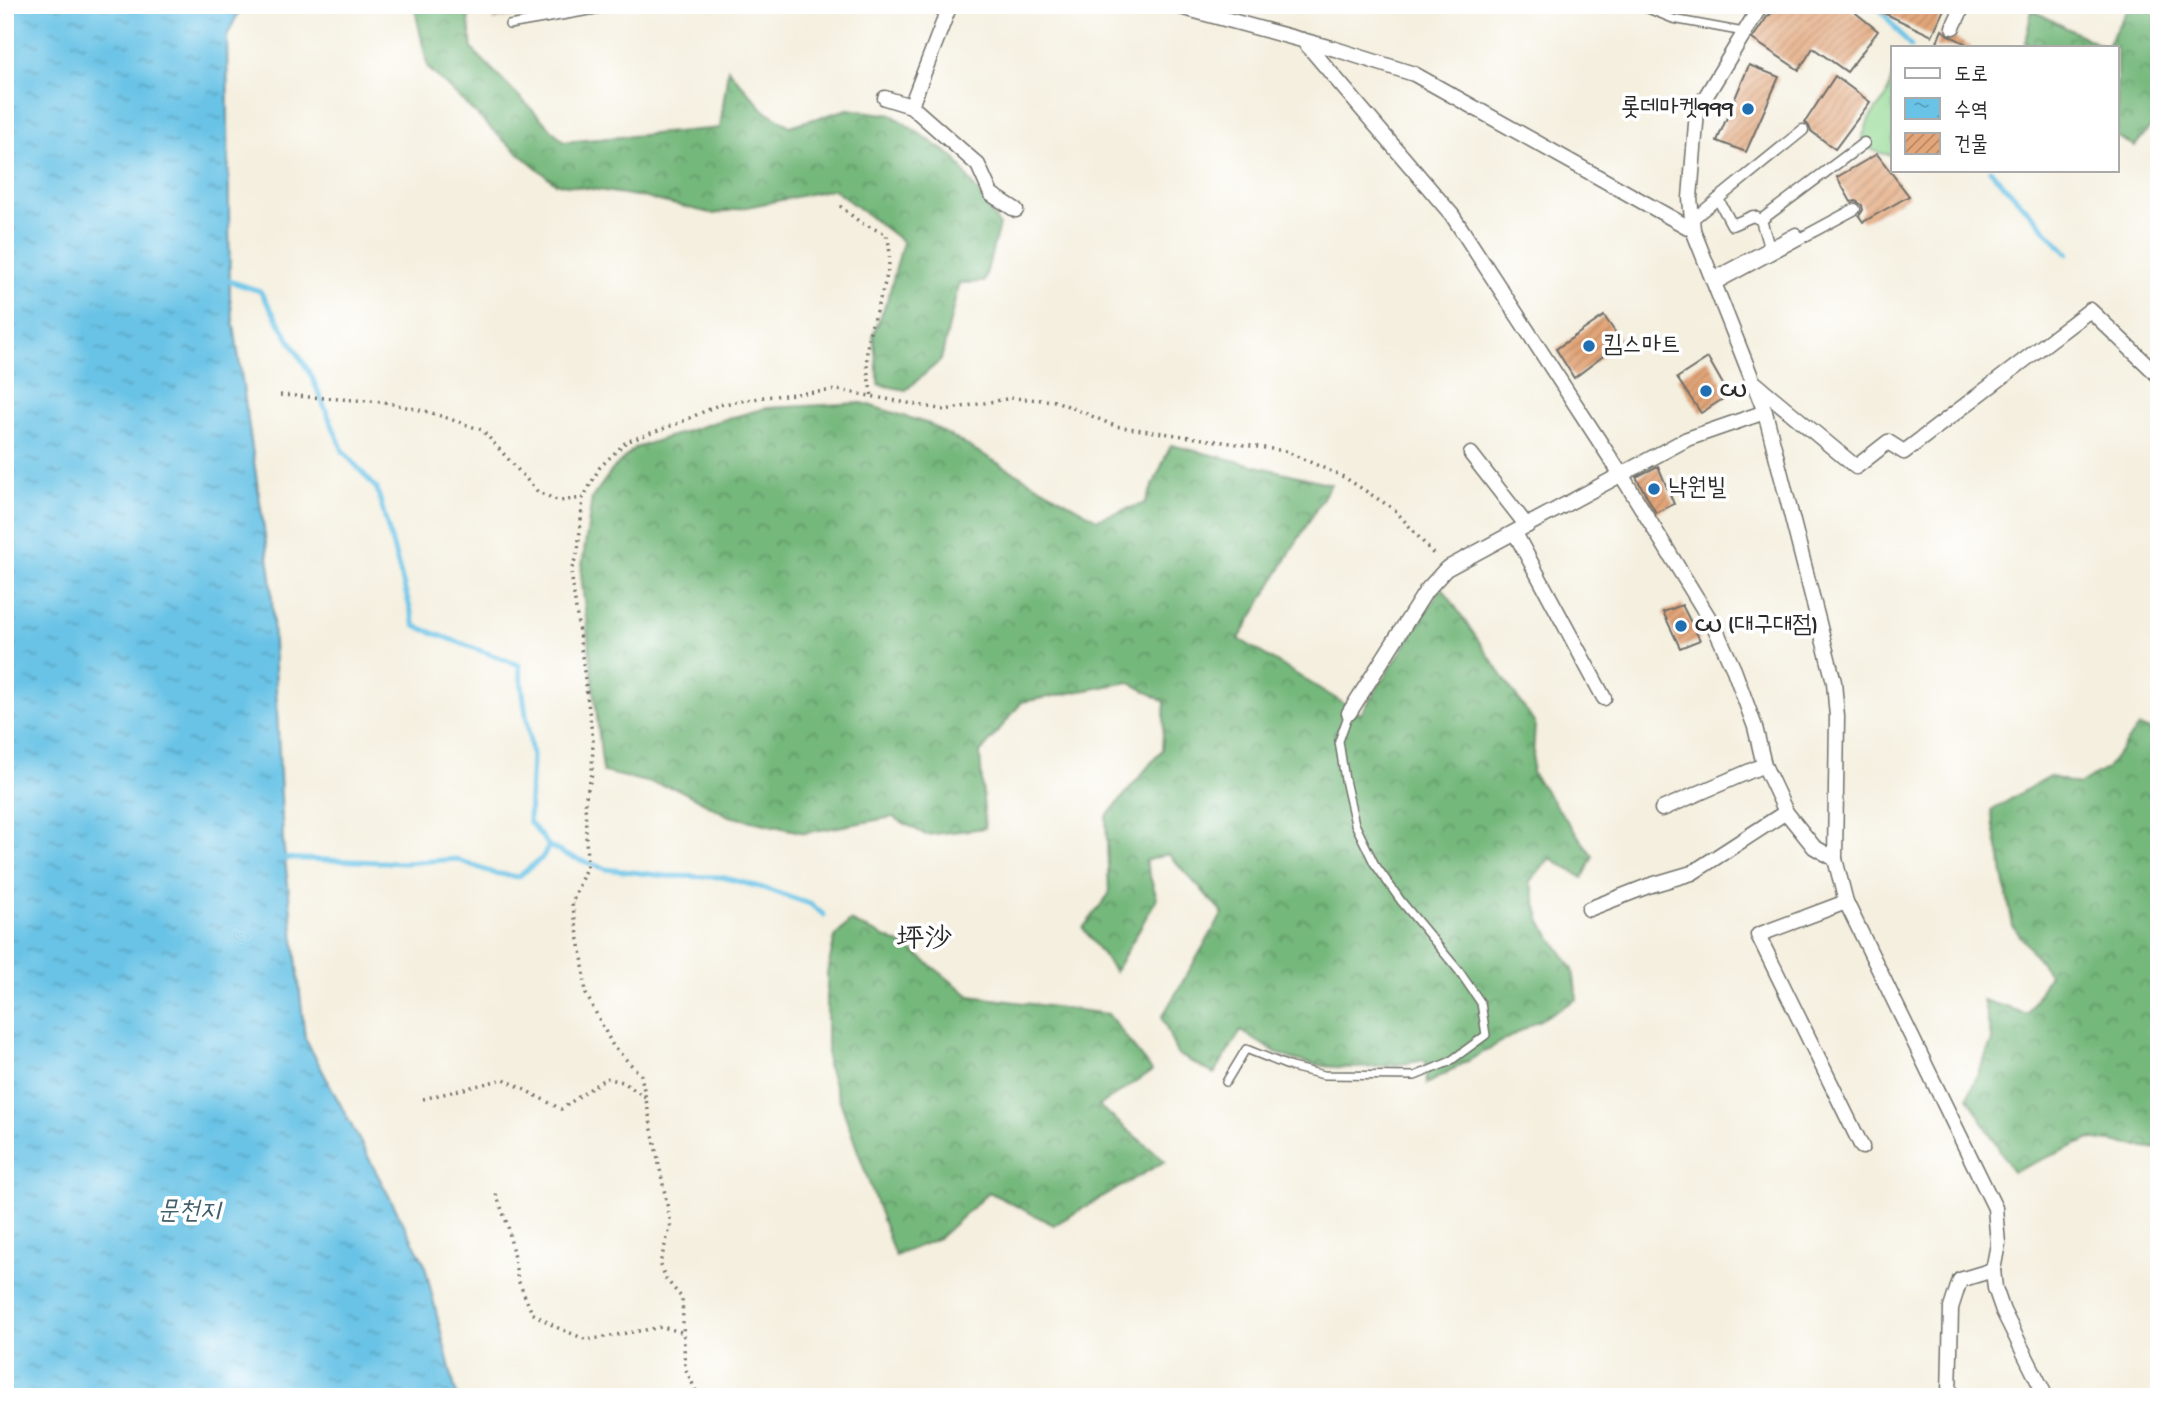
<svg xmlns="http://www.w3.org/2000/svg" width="2164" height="1402" font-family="'Gochi Hand','LXGW WenKai TC','Poor Story',sans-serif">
	<defs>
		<pattern id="industrial-grid" width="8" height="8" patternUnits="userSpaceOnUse" patternTransform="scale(1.75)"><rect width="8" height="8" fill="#d1bfbd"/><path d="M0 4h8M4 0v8" fill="none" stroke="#b4a4a3"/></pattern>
		<pattern id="forest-crowns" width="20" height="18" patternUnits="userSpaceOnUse" patternTransform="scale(1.75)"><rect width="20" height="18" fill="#75b87c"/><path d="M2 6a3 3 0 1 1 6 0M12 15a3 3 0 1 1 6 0" fill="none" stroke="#609666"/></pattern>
		<pattern id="water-ripples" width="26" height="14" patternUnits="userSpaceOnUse" patternTransform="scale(1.75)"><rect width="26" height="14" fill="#69c3e6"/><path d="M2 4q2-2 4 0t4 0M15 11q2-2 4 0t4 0" fill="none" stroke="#579fbb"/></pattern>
		<pattern id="building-hatch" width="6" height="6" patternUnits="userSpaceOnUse" patternTransform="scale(1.75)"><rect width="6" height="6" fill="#e3a679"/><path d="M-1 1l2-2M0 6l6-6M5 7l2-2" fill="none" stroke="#b88763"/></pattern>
	</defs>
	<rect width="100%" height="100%" fill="#fff"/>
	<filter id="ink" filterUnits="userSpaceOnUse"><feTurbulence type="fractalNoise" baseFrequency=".0143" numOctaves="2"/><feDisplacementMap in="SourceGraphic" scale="14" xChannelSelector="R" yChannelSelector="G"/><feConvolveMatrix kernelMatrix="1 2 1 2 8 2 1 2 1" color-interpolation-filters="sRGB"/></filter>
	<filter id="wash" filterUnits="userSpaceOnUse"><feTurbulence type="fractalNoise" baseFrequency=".00686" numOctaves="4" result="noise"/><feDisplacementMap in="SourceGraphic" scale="28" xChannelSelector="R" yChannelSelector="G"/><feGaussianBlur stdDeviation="1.57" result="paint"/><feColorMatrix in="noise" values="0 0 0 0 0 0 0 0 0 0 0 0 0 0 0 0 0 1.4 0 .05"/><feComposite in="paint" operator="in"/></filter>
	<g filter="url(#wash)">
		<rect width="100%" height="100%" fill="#f4efde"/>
		<!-- industrial -->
		<path fill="url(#industrial-grid)" d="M 490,5 L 576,5 L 493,21 Z"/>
		<!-- green -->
		<path fill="#92d892" stroke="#5e825e" stroke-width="2" d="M 1893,73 L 1893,155 C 1878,154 1870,151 1862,139 L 1869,119 L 1887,96 Z"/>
		<!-- forest -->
		<g fill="url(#forest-crowns)" stroke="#507254" stroke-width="2">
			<path d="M 414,5 L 467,5 L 472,49 L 564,142 L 720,128 L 728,69 L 764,110 L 790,126 L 848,109 L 892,115 L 955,158 L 999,225 L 984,282 L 959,283 L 941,360 L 906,390 L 879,385 L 873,335 L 888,298 L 903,242 L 833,189 L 714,214 L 642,197 L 555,183 L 502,139 L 428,68 Z"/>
			<path d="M 2130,5 L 2159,5 L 2159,116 L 2135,146 L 2117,137 L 2117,47 L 2106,47 Z"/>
			<path d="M 2032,10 L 2103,47 L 2036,47 L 2025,43 Z"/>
			<path d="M 862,403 L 929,424 L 1097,519 L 1145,503 L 1171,445 L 1331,484 L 1239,639 L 1361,714 L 1442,587 L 1535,724 L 1532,773 L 1593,856 L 1583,878 L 1550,858 L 1530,881 L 1541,922 L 1573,969 L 1577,999 L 1427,1084 L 1425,1060 C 1379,1069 1329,1073 1284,1056 C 1269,1050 1255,1039 1241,1031 L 1214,1074 L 1177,1054 L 1162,1017 L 1223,913 L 1168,854 L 1145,861 L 1157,898 L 1115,972 L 1083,928 L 1109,894 L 1106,817 L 1162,750 L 1165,702 L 1129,682 L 1022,702 L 980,753 L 985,828 L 926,835 L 893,817 L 805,833 L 729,816 L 678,789 L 603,772 L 581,573 L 592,498 L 613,469 L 635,448 L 715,422 L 766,408 Z"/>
			<path d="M 2138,727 L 2159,731 L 2159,1149 L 2090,1139 L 2013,1172 L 1968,1097 L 1992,1041 L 1983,1000 L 2028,1014 L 2049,974 L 2013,926 L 1991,811 L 2049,776 L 2078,785 L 2106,769 Z"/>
			<path d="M 850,921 L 909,948 L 970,996 L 1108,1014 L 1152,1071 L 1099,1106 L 1165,1161 L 1054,1225 L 989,1192 L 939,1238 L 895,1256 L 827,1064 L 827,973 L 835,937 Z"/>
		</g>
		<!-- water -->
		<path fill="url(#water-ripples)" stroke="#4a7788" stroke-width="2" d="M 5,5 L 242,5 L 227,36 L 230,298 L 271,577 L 283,840 L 305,1038 L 424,1262 L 457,1397 L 5,1397 Z"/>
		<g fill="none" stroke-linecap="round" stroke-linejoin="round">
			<!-- stream -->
			<g stroke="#69c3e6" stroke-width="5">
				<path d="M 1879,8 L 1911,47"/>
				<path d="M 1990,170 L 2068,254"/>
				<path d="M 226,280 L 260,291 L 312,377 L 343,451 L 377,489 L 415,626 L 519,665 L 532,756 L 529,821 L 549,846 L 566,855 L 606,869 L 666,876 L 722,877 L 763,888 L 810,904 L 824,915"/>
				<path d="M 278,858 L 405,863 L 456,859 L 493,873 L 518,877 L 542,858 L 549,846"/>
			</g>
		</g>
		<g id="blocks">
			<!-- building -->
			<g fill="url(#building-hatch)">
				<path d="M 1778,5 L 1846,5 L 1878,31 L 1847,72 L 1813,48 L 1799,70 L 1752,39 L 1769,14 L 1770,15 Z"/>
				<path d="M 1867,5 L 1946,5 L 1932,36 Z"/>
				<path d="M 1942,30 L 1948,35 L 1973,47 L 1935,47 Z"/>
				<path d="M 1749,65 L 1779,77 L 1746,152 L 1717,141 Z"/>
				<path d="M 1835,76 L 1870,102 L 1835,149 L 1811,131 L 1809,126 L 1805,122 Z"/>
				<path d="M 1877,154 L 1909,196 L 1863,222 L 1859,216 L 1863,210 L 1862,205 L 1856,201 L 1851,202 L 1837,177 Z"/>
				<path d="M 1604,316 L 1622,342 L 1574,378 L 1556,349 Z"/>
				<path d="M 1708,358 L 1729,395 L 1701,413 L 1677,378 Z"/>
				<path d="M 1658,466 L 1674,504 L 1656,513 L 1636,477 Z"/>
				<path d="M 1682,605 L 1700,640 L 1680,648 L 1663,612 Z"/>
			</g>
		</g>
	</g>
	<g filter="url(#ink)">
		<use href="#blocks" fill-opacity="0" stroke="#71706a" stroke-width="2"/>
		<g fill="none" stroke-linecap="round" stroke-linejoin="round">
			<defs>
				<g id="service">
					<path d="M 1638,5 L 1673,19 L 1744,32"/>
					<path d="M 509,25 L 624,5"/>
					<path d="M 1226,1082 L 1246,1049 L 1291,1067 L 1324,1075 L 1415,1076 L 1449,1062 L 1486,1035 L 1481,1003 L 1459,971 L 1401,901 L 1374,863 L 1355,824 L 1345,780 L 1339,741 L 1349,713"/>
				</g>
				<g id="pedestrian">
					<path d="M 1718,199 L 1732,225 L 1753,216 L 1761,220 L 1769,247"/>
					<path d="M 1692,220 L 1803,130"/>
					<path d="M 1761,220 L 1864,143"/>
					<path d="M 1712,278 L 1796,233"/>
					<path d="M 1714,285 L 1855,209"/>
				</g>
				<g id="minor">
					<path d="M 1173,5 L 1335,49 L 1414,74 L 1693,230"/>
					<path d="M 1761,5 L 1697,111 L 1690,198 L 1693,230 L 1765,412 L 1834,682 L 1837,717 L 1835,859 L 1846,902 L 1995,1208 L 1998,1244 L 1993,1270 L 1995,1288 L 2003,1311 L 2046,1397"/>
					<path d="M 1953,27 L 1962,8"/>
					<path d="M 1303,40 L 1452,215 L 1622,476 L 1715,628 L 1734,670 L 1755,727 L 1764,765 L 1786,812 L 1814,847 L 1835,859"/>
					<path d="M 885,98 L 911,106 L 978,165 L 991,194 L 1016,210"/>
					<path d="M 911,106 L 950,5"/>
					<path d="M 1755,383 L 1856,467 L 1888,442 L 1904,452 L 2090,310 L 2159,376"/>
					<path d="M 1471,454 L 1527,526"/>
					<path d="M 1515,533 L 1604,698"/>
					<path d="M 1349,713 L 1426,591 L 1446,569 L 1687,439 L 1765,412"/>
					<path d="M 1662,809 L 1764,765"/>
					<path d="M 1846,902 L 1758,935 L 1862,1147"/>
					<path d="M 1589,909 L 1648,886 L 1692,873 L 1786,812"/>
					<path d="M 1949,1397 L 1951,1308 L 1960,1280 L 1993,1270"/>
				</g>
			</defs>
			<!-- service casing -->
			<use href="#service" stroke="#71706a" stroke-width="10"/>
			<!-- pedestrian casing -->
			<use href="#pedestrian" stroke="#71706a" stroke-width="13"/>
			<!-- minor casing -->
			<use href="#minor" stroke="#71706a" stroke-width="17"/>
			<!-- path -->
			<g stroke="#71706a" stroke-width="3.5" stroke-dasharray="2 5" stroke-linecap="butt">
				<path d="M 840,206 L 861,223 L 886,234 C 899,265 873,309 868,341 C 865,360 868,378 872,396"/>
				<path d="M 280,395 L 384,402 L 429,412 L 482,430 L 538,492 L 559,501 L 583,498"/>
				<path d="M 423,1099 L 504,1079 L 561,1109 L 606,1078 L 623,1082 L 645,1097"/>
				<path d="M 496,1194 L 508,1226 L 518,1280 L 532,1313 L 556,1327 L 587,1340 L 662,1327 L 685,1333"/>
				<path d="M 699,1397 L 685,1368 L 682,1298 L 666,1279 L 660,1263 L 671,1224 L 641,1075 L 613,1046 L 586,994 L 582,956 L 572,903 L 587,865 L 585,800 L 592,774 L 593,741 L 571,571 L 578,551 L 583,498 L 600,467 L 626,442 L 679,423 L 718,405 L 764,397 L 838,390 L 945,410 L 1012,398 L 1056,401 L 1115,426 L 1285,451 L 1344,477 L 1395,510 L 1436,557"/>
			</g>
			<!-- service -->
			<use href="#service" stroke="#fff" stroke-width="7"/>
			<!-- pedestrian -->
			<use href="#pedestrian" stroke="#fff" stroke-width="10"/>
			<!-- minor -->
			<use href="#minor" stroke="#fff" stroke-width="14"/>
		</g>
	</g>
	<!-- markers -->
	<g fill="#1f6fb2" stroke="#fff" stroke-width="2.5">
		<circle cx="1748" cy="109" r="7"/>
		<circle cx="1589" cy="346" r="7"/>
		<circle cx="1706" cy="391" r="7"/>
		<circle cx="1654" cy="489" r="7"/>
		<circle cx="1681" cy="626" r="7"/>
	</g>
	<g text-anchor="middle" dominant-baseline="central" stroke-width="7" stroke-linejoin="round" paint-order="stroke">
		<!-- poi labels -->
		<g font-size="24" fill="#2b2b2b" stroke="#fff" text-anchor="start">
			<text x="1734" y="109" text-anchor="end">롯데마켓999</text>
			<text x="1603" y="346">킴스마트</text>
			<text x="1720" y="391">CU</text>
			<text x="1668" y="489">낙원빌</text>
			<text x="1695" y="626">CU (대구대점)</text>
		</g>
		<!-- water labels -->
		<g font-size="26" font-style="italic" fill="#41606c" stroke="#fff">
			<text x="189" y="1213">문천지</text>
		</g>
		<!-- quarter labels -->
		<g font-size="28" fill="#2b2b2b" stroke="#fff">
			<text x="924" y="941">坪沙</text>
		</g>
	</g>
	<!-- margin -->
	<rect width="2164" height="1402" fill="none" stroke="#fff" stroke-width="28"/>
	<!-- legend -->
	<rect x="1891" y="46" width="228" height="126" fill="#ffffff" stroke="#aaaaaa" stroke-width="2"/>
	<rect x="1905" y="68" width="35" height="10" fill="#ffffff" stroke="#aaaaaa" stroke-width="2"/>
	<text x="1954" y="80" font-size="21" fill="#2b2b2b">도로</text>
	<rect x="1905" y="98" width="35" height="21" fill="url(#water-ripples)" stroke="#aaaaaa" stroke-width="2"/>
	<text x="1954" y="116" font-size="21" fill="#2b2b2b">수역</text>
	<rect x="1905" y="133" width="35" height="21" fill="url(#building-hatch)" stroke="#aaaaaa" stroke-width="2"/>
	<text x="1954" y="150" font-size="21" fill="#2b2b2b">건물</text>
</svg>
